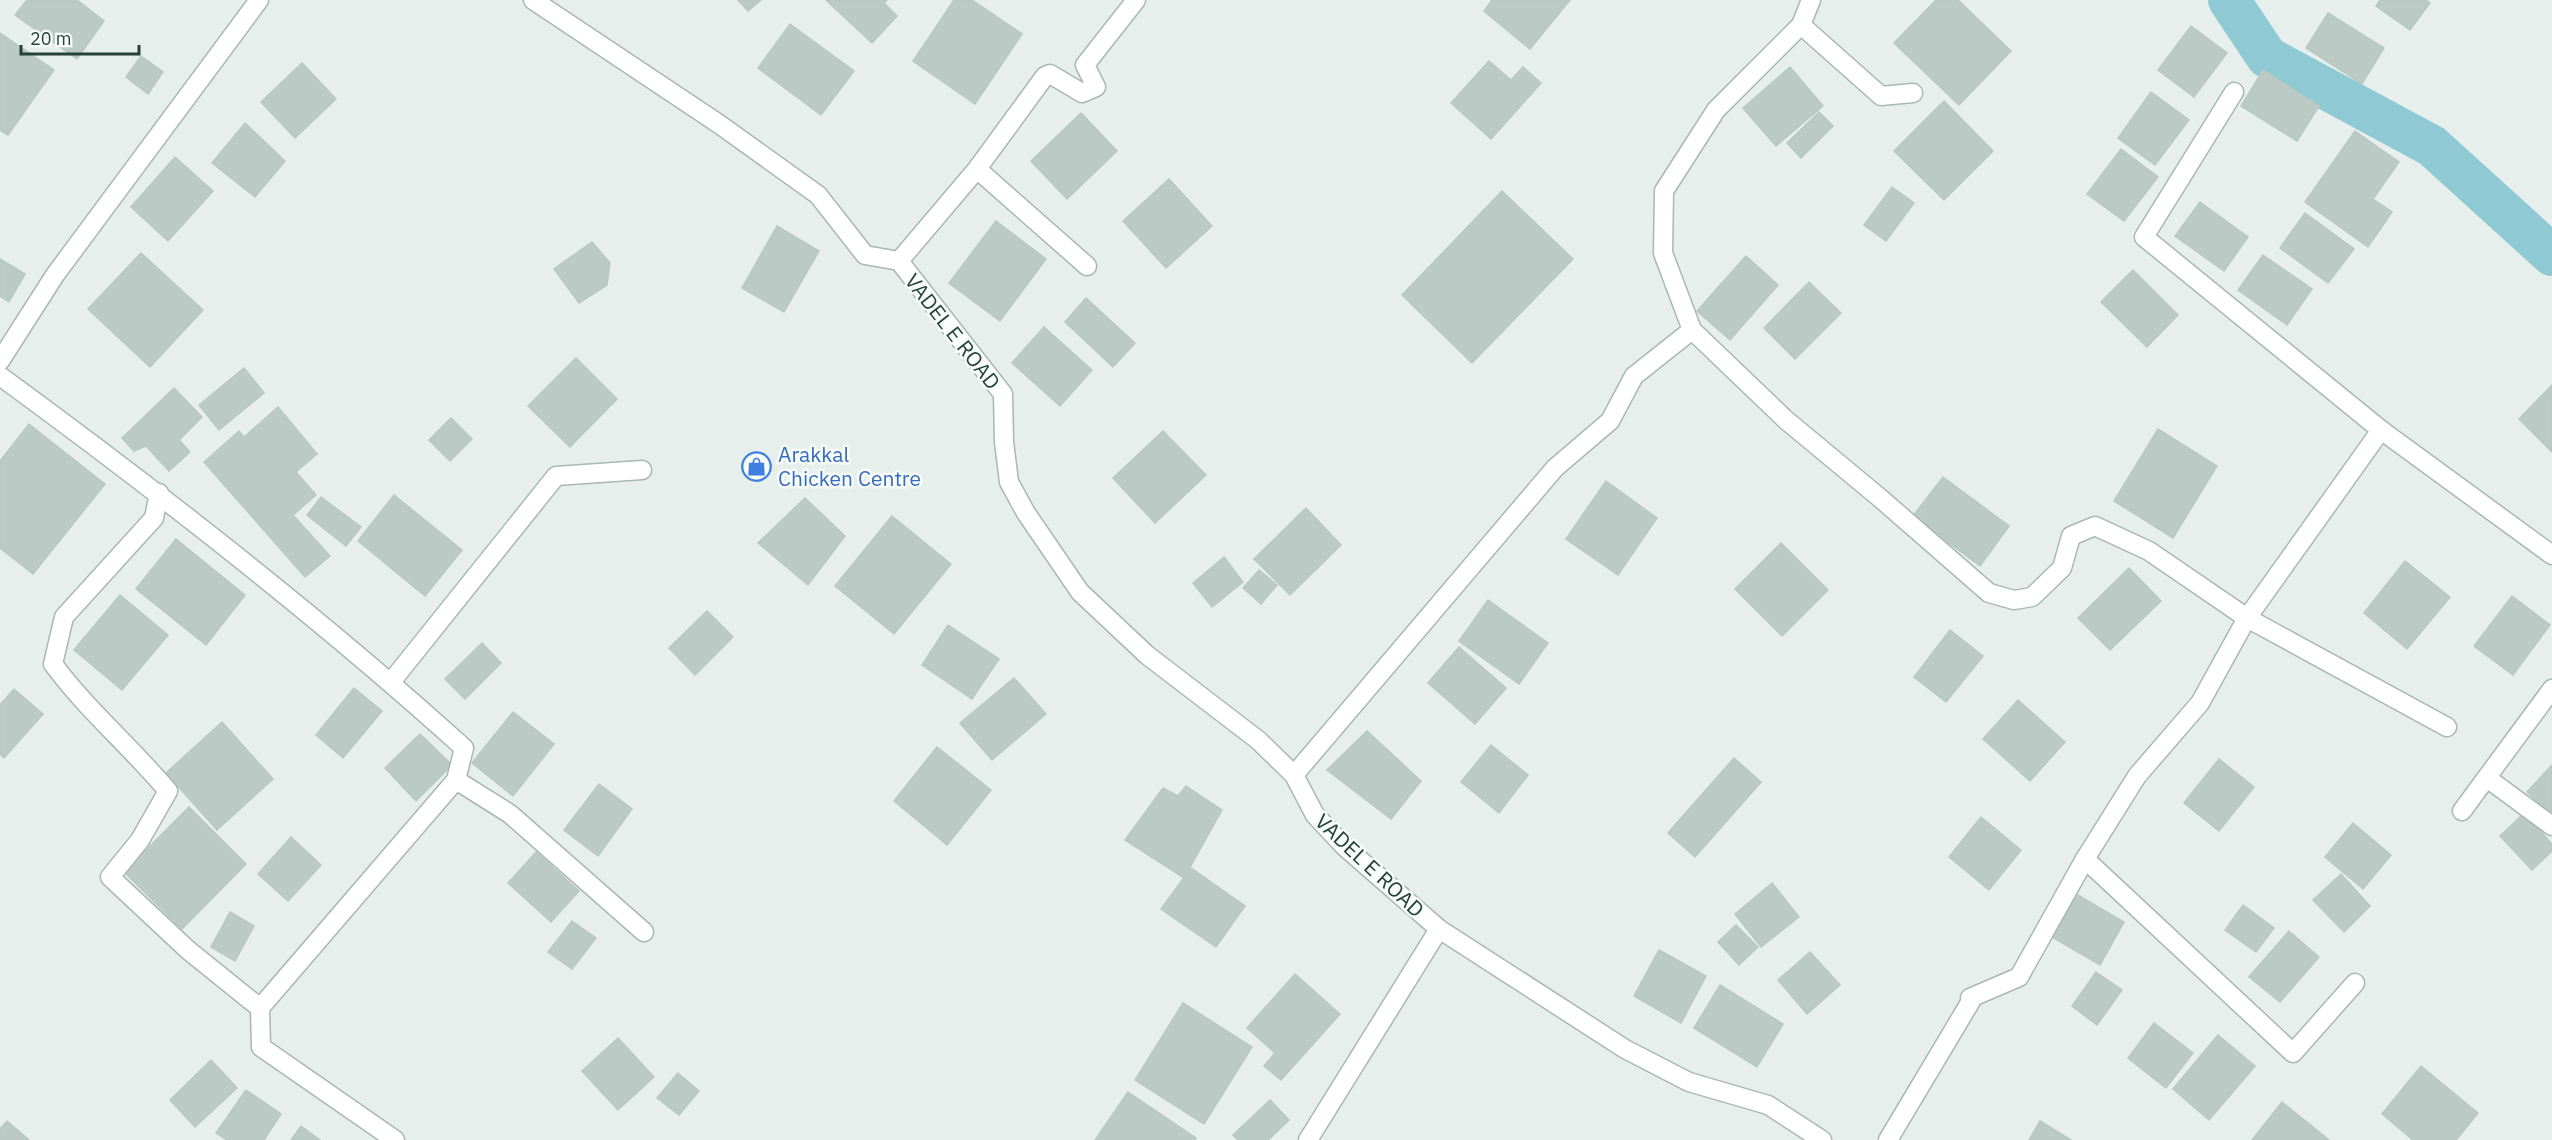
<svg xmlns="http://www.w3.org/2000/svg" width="2552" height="1140" font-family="'IBM Plex Sans',sans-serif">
	<rect width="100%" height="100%" fill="#e6efeb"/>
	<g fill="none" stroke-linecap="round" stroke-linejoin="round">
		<!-- canal -->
		<path stroke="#8ec9d4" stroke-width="42" d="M 2229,0 L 2267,57 L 2432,146 L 2552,255"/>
	</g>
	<!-- building -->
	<g fill="#bbcac4" stroke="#b8c9c2" stroke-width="1.5">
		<path d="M 27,0 L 77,0 L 104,21 L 77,59 L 15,15 Z"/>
		<path d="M 738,0 L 761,0 L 748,11 Z"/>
		<path d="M 826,0 L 887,0 L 884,3 L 897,16 L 872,43 Z"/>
		<path d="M 954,0 L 972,0 L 1022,34 L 975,104 L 913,61 Z"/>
		<path d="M 1492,0 L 1570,0 L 1530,49 L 1484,11 Z"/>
		<path d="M 1936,0 L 1958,0 L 2011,51 L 1959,105 L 1894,43 Z"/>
		<path d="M 2380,0 L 2426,0 L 2430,3 L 2410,30 L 2376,6 Z"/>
		<path d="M 2328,13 L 2384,48 L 2362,84 L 2306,48 Z"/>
		<path d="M 790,24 L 854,71 L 821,115 L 758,68 Z"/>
		<path d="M 2191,26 L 2227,53 L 2194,97 L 2158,70 Z"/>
		<path d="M 0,33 L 54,70 L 8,135 L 0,130 Z"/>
		<path d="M 141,56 L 163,72 L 148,94 L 126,77 Z"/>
		<path d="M 1489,61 L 1511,80 L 1523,67 L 1541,83 L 1491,139 L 1451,103 Z"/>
		<path d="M 302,63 L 336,99 L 295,138 L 261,102 Z"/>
		<path d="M 1790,67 L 1823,106 L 1776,146 L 1743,108 Z"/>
		<path d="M 2263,70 L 2319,106 L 2297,141 L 2241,106 Z"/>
		<path d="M 2151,92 L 2189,120 L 2155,165 L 2118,138 Z"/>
		<path d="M 1944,101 L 1993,151 L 1944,200 L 1894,151 Z"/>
		<path d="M 1819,112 L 1833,126 L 1801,158 L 1787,143 Z"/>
		<path d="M 1081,113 L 1117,151 L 1067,199 L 1031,161 Z"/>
		<path d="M 245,123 L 285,161 L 255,197 L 212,163 Z"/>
		<path d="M 2355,131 L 2399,162 L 2373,199 L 2392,212 L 2368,247 L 2305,202 Z"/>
		<path d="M 2121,149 L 2158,177 L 2124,221 L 2087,194 Z"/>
		<path d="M 175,157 L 213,191 L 168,241 L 131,207 Z"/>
		<path d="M 1169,179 L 1212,226 L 1166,268 L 1123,221 Z"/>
		<path d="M 1892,187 L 1914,203 L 1886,241 L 1864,225 Z"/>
		<path d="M 1502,191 L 1573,259 L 1472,363 L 1402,295 Z"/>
		<path d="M 2200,202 L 2248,237 L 2224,271 L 2175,236 Z"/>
		<path d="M 2305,213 L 2354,249 L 2328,283 L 2280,248 Z"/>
		<path d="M 996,221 L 1046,259 L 1000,321 L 949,283 Z"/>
		<path d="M 777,226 L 819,251 L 784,312 L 742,288 Z"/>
		<path d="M 592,242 L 610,263 L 607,285 L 579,303 L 554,269 Z"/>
		<path d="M 141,253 L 203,310 L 150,367 L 88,309 Z"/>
		<path d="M 2263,255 L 2312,289 L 2287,325 L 2238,290 Z"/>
		<path d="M 1746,256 L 1778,285 L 1730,340 L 1697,311 Z"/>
		<path d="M 0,259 L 25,274 L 9,302 L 0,296 Z"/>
		<path d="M 2133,270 L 2178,315 L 2147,347 L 2101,302 Z"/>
		<path d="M 1809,282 L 1841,313 L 1795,359 L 1764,328 Z"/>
		<path d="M 1086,298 L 1135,343 L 1113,367 L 1065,322 Z"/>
		<path d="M 1044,327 L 1092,370 L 1060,406 L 1012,363 Z"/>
		<path d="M 576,358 L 617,399 L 570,447 L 528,406 Z"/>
		<path d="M 244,368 L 264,393 L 219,430 L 199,405 Z"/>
		<path d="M 2552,385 L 2552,452 L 2519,419 Z"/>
		<path d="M 174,388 L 202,417 L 179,440 L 190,452 L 169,471 L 146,446 L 134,451 L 122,438 Z"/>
		<path d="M 278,407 L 317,454 L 296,472 L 316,495 L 293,515 L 330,556 L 305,577 L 204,462 L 239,431 L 244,437 Z"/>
		<path d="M 451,418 L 472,439 L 450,461 L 429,440 Z"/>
		<path d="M 29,424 L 105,484 L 33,574 L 0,548 L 0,461 Z"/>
		<path d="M 2158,429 L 2217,466 L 2173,538 L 2114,501 Z"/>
		<path d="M 1163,431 L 1206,475 L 1155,523 L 1113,478 Z"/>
		<path d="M 1943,477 L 2009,526 L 1980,566 L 1913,516 Z"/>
		<path d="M 1606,481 L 1657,518 L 1618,575 L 1566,539 Z"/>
		<path d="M 394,495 L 462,550 L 425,596 L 358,541 Z"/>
		<path d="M 321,497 L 361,527 L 346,546 L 307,515 Z"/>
		<path d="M 805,498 L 845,536 L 808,585 L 758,543 Z"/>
		<path d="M 1306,508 L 1341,545 L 1290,595 L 1254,559 Z"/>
		<path d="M 892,516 L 951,564 L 894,634 L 835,586 Z"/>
		<path d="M 176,539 L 245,595 L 206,645 L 136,589 Z"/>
		<path d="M 1781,543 L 1828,590 L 1782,636 L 1735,589 Z"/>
		<path d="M 1224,557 L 1243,582 L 1212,607 L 1193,583 Z"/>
		<path d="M 2405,561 L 2450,597 L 2407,649 L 2364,613 Z"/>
		<path d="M 2129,568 L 2161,601 L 2110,650 L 2078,618 Z"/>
		<path d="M 1259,570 L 1277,585 L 1261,604 L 1243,588 Z"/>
		<path d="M 120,595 L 168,635 L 122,690 L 74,650 Z"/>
		<path d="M 2512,596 L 2550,625 L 2513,675 L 2474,646 Z"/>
		<path d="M 1488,600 L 1548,643 L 1519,684 L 1459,641 Z"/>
		<path d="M 707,611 L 733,637 L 695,675 L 669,648 Z"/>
		<path d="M 948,625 L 999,659 L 972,699 L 922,665 Z"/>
		<path d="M 1950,630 L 1983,656 L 1946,702 L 1914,677 Z"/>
		<path d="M 482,643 L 501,663 L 465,699 L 445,679 Z"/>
		<path d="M 1459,647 L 1506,688 L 1475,724 L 1428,683 Z"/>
		<path d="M 1014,678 L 1046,714 L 992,760 L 960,723 Z"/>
		<path d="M 354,688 L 382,711 L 343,758 L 316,735 Z"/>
		<path d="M 14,689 L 43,714 L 4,758 L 0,754 L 0,705 Z"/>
		<path d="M 2018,700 L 2065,742 L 2030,781 L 1983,739 Z"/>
		<path d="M 513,712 L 554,744 L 513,796 L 472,763 Z"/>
		<path d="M 222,722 L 273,779 L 217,830 L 166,773 Z"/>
		<path d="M 1367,731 L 1421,781 L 1391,819 L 1327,770 Z"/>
		<path d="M 420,734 L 452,765 L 416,801 L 385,768 Z"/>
		<path d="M 1491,745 L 1528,775 L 1499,813 L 1461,782 Z"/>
		<path d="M 937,747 L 991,790 L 947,845 L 894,801 Z"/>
		<path d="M 1734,758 L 1761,782 L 1695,857 L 1668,833 Z"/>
		<path d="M 2219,759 L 2254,787 L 2219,831 L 2184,803 Z"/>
		<path d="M 2552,765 L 2552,815 L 2527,792 Z"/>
		<path d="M 599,784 L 632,809 L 598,856 L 564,830 Z"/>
		<path d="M 1186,786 L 1222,810 L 1184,878 L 1125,840 L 1163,788 L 1178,796 Z"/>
		<path d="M 189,807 L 246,864 L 182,929 L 124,872 Z"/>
		<path d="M 2524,813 L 2552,844 L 2552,851 L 2532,870 L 2500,836 Z"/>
		<path d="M 1981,817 L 2021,850 L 1989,890 L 1949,857 Z"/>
		<path d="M 2353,823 L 2391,855 L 2363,889 L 2325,857 Z"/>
		<path d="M 291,837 L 321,865 L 288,901 L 258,874 Z"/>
		<path d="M 536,852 L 579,891 L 551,922 L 508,883 Z"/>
		<path d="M 1191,868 L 1245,906 L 1216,947 L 1161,909 Z"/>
		<path d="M 2341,874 L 2370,906 L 2344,932 L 2313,900 Z"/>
		<path d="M 1772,883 L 1799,917 L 1761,947 L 1735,914 Z"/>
		<path d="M 2069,890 L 2124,922 L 2100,965 L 2045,933 Z"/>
		<path d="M 2243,905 L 2274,928 L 2256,952 L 2225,930 Z"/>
		<path d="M 230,912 L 254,926 L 235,961 L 211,947 Z"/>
		<path d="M 572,921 L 596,938 L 572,969 L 548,952 Z"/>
		<path d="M 1736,925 L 1758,947 L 1739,965 L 1718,942 Z"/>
		<path d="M 2289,931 L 2319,957 L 2280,1002 L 2249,977 Z"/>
		<path d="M 1659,950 L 1706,976 L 1681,1023 L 1634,996 Z"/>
		<path d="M 1810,952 L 1840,985 L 1807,1014 L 1778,980 Z"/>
		<path d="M 2096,972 L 2122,990 L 2097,1025 L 2072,1006 Z"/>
		<path d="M 1295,974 L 1340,1014 L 1281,1080 L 1264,1066 L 1275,1053 L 1247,1028 Z"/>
		<path d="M 1720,985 L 1783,1024 L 1757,1067 L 1694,1028 Z"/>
		<path d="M 1183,1003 L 1252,1047 L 1204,1124 L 1135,1080 Z"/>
		<path d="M 2154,1023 L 2193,1053 L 2166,1088 L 2128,1058 Z"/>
		<path d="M 2218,1035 L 2255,1066 L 2209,1120 L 2173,1089 Z"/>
		<path d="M 618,1038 L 654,1077 L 618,1110 L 582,1071 Z"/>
		<path d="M 211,1060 L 237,1088 L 195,1127 L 170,1100 Z"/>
		<path d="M 2421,1066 L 2478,1113 L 2456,1140 L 2413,1140 L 2382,1114 Z"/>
		<path d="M 678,1073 L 699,1091 L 679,1115 L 657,1098 Z"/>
		<path d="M 246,1090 L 281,1114 L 264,1140 L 227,1140 L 216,1133 Z"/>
		<path d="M 1128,1092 L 1196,1138 L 1195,1140 L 1095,1140 Z"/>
		<path d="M 1270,1100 L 1289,1120 L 1268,1140 L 1238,1140 L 1233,1135 Z"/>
		<path d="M 2282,1102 L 2329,1140 L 2252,1140 Z"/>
		<path d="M 7,1121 L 29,1140 L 0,1140 L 0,1129 Z"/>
		<path d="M 2040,1121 L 2071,1140 L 2029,1140 Z"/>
		<path d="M 301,1126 L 320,1140 L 291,1140 Z"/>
	</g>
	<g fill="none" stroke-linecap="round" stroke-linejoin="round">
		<defs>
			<g id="minor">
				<path d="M 533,0 L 719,124 L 818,195 L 865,255 L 899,261 L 1003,394 L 1004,442 L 1009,482 L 1026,513 L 1080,592 L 1147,655 L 1258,740 L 1294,775 L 1315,815 L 1345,847 L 1439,929 L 1625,1049 L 1689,1082 L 1768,1105 L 1822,1140"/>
				<path d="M 1801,25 L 1881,96 L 1913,93"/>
				<path d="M 2234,92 L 2144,237 L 2381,430"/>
				<path d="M 977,169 L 1087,266"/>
				<path d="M 899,261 L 977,169 L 1045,76 L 1050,74 L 1082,93 L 1096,87 L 1085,65 L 1136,0"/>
				<path d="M 1692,330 L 1786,420 L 1880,498 L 1989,593 L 2014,600 L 2032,597 L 2062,568 L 2071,536 L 2095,526 L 2149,551 L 2247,618 L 2381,430 L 2552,555"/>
				<path d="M 0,361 L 55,275 L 259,0"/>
				<path d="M 0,376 C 160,493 317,615 464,748 L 456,780 L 260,1008 L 261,1047 L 395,1140"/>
				<path d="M 159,493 L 154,518 L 64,617 L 53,664 C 87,710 131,747 168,791 L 140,840 L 110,877 L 188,950 L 260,1008"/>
				<path d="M 391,682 L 556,476 L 642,470"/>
				<path d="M 1294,775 L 1555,468 L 1610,421 L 1634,376 L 1692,330 L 1663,253 L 1664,191 L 1716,110 L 1801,25 L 1811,0"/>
				<path d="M 2487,778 L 2552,826"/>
				<path d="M 456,780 L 510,814 L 644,932"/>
				<path d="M 2462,811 L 2552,689"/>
				<path d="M 2085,859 L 2293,1053 L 2355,983"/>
				<path d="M 1308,1140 L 1439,929"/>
				<path d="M 1888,1140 L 1971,1001 L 1970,998 L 2019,977 L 2085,859 L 2137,776 L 2200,703 L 2247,618 L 2447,727"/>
			</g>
		</defs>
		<!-- minor casing -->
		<use href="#minor" stroke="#a8b8b2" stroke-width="21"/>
		<!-- minor -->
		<use href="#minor" stroke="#fff" stroke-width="18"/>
	</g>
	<!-- icons -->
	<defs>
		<symbol id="shop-ring" viewBox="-11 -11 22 22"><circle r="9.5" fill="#f7fbf9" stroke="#3f7fe0" stroke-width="1.5"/><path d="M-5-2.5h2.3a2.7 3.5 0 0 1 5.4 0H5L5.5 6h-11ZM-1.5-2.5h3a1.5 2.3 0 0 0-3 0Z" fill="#3f7fe0"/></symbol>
	</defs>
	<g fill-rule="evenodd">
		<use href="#shop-ring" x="740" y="450" width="33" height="33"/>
	</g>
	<g text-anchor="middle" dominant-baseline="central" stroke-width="5" stroke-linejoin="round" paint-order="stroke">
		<!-- street labels -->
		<g font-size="21" fill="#24423a" stroke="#f7fbf9">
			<text transform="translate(953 331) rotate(52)">VADEL E ROAD</text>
			<text transform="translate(1370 865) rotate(43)">VADEL E ROAD</text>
		</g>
		<!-- shop labels -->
		<g font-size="21" fill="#366cbe" stroke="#f7fbf9" text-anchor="start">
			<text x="778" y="454">Arakkal<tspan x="778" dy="24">Chicken Centre</tspan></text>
		</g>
	</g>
	<!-- scale -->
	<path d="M21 45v9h118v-9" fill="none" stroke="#24423a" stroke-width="3"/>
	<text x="30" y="45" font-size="18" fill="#24423a" stroke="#f7fbf9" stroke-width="4.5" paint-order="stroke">20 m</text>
</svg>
